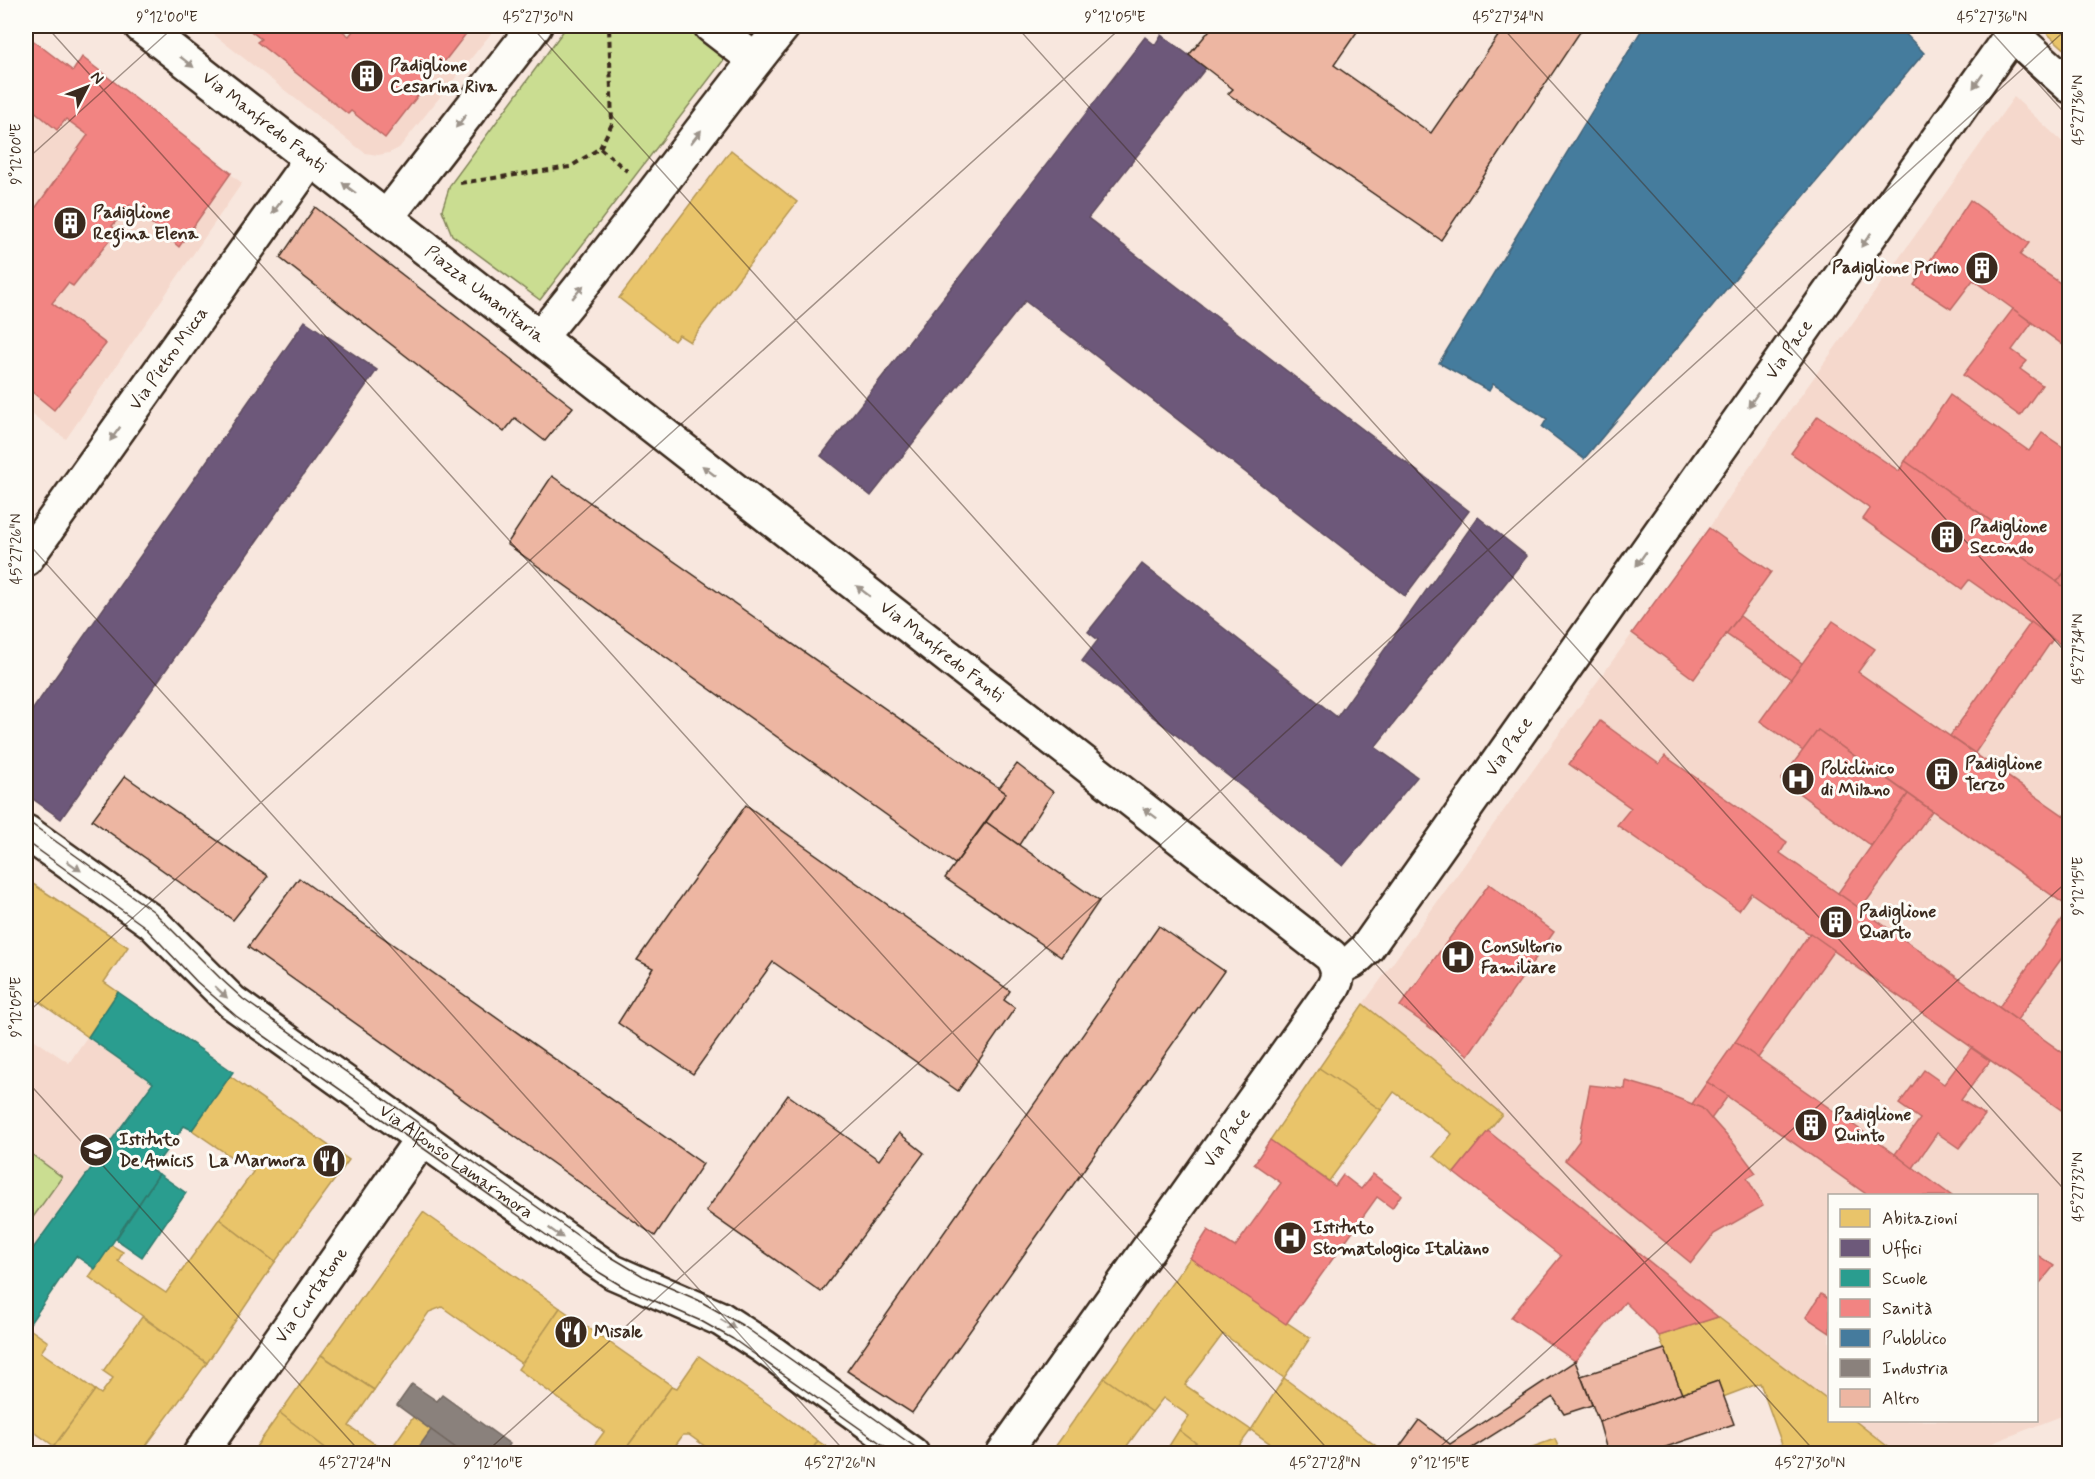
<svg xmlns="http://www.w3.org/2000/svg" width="2095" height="1479" font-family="Mynerve,sans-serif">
	<rect width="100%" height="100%" fill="#f8e7de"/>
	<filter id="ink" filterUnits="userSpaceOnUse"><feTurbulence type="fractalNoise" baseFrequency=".0167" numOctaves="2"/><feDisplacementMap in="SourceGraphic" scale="12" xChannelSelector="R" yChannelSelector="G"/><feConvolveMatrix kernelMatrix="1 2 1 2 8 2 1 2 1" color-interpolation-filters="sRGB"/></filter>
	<g filter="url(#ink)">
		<!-- built -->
		<g fill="#f5d8cc">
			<path d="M 203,26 L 497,26 L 399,148 L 389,153 L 378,155 L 365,153 L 353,144 Z"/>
			<path d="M 26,35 L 72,71 L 82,57 L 242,183 L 66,439 L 26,410 Z"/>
			<path d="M 2014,97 L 2070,149 L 2069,1413 L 1964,1454 L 1897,1453 L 1854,1421 L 2036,1420 L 2036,1196 L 1830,1196 L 1829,1402 L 1718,1317 L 1488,1131 L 1501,1114 L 1363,1004 L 1709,528 L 1742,478 Z"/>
			<path d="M 118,992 L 233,1072 L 192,1130 L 184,1126 L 153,1169 L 159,1174 L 95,1269 L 76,1256 L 55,1287 L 26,1265 L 26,1034 L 69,1063 Z"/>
		</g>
		<!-- green -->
		<g fill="#cadd91" stroke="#828458" stroke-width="1.5">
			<path d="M 567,26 L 685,26 L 726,57 L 540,300 L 452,235 L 442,210 L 450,185 Z"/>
			<path d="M 26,1150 L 62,1177 L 26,1227 Z"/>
		</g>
		<!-- homes -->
		<g fill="#e9c46a" stroke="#b59653" stroke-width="1.5">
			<path d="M 2039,26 L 2070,26 L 2070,54 Z"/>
			<path d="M 731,150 L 797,202 L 690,342 L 679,335 L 674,341 L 619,298 Z"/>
			<path d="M 33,884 L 128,947 L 104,982 L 118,992 L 88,1037 L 26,992 L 26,894 Z"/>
			<path d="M 1363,1004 L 1502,1114 L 1454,1173 L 1434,1156 L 1452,1134 L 1394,1092 L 1381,1110 L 1319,1068 Z"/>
			<path d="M 1319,1068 L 1381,1110 L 1329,1181 L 1270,1140 Z"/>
			<path d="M 230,1076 L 349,1160 L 275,1262 L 219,1219 L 253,1172 L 192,1130 Z"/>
			<path d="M 423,1212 L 560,1308 L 522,1364 L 442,1307 L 429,1312 L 374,1390 L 321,1355 Z"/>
			<path d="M 219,1219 L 275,1262 L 207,1363 L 89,1277 L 111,1245 L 123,1252 L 118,1261 L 166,1293 Z"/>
			<path d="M 1190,1258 L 1310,1338 L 1284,1378 L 1223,1334 L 1185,1385 L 1251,1430 L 1233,1454 L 1210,1454 L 1179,1430 L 1189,1416 L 1163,1398 L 1152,1412 L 1104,1378 Z"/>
			<path d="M 560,1308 L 672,1386 L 622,1454 L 575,1454 L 582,1445 L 590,1451 L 604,1432 L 518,1369 Z"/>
			<path d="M 142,1317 L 207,1363 L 140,1454 L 64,1454 L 54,1446 L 95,1390 L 101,1394 L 113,1378 L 103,1371 Z"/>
			<path d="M 1718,1317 L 1830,1402 L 1830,1420 L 1854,1420 L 1897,1454 L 1754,1454 L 1782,1444 L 1760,1383 L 1723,1397 L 1718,1381 L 1682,1394 L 1659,1336 Z"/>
			<path d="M 27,1327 L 48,1342 L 41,1352 L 95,1390 L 54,1446 L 26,1426 Z"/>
			<path d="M 321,1355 L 374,1390 L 349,1426 L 388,1453 L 414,1416 L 431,1430 L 414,1454 L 333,1454 L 280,1413 Z"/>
			<path d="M 699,1356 L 774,1408 L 818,1441 L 809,1454 L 716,1454 L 689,1435 L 683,1435 L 669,1454 L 622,1454 L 672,1386 L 677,1388 Z"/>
			<path d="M 1104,1378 L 1152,1412 L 1121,1454 L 1050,1454 Z"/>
			<path d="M 1284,1378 L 1387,1454 L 1285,1454 L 1251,1430 Z"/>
			<path d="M 280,1413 L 333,1454 L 251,1454 Z"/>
			<path d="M 1179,1430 L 1210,1454 L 1164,1454 Z"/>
			<path d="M 1555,1439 L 1561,1454 L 1513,1454 Z"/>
			<path d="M 818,1441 L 837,1454 L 809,1454 Z"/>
		</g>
		<!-- offices -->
		<g fill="#6d597a" stroke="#5e4b5e" stroke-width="1.5">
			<path d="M 1161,35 L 1206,68 L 1088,218 L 1469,511 L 1405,596 L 1025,301 L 871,496 L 821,456 L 1145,37 L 1155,45 Z"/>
			<path d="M 305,321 L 377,370 L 61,819 L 26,794 L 26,719 Z"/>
			<path d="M 1478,517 L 1527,556 L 1375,747 L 1417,777 L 1343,866 L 1082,661 L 1098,640 L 1088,632 L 1142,564 L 1337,717 Z"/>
		</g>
		<!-- schools -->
		<g fill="#2a9d8f" stroke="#2f7a6d" stroke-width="1.5">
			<path d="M 118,992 L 233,1072 L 192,1130 L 184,1126 L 152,1170 L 159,1174 L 95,1269 L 76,1256 L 26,1329 L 26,1258 L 153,1083 L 88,1037 Z"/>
			<path d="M 159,1174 L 186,1193 L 142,1257 L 116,1239 Z"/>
		</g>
		<!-- health -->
		<g fill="#f28482" stroke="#bb6964" stroke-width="1.5">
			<path d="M 244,26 L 336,26 L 349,36 L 357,26 L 472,26 L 385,138 L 351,111 L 348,114 L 257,42 L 261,39 Z"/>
			<path d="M 26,35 L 73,71 L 82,57 L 231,173 L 179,247 L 130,205 L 112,226 L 117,231 L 73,286 L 68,283 L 52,303 L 106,344 L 54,410 L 26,387 L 26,221 L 88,135 L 66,119 L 57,130 L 26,104 Z"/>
			<path d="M 1970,200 L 2029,243 L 2020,255 L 2070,290 L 2070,350 L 1973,280 L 1951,309 L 1914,285 Z"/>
			<path d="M 2013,309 L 2032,323 L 2012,350 L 2027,361 L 2020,369 L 2042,385 L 2020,416 L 1963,375 Z"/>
			<path d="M 1950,395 L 2029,451 L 2042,433 L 2070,452 L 2070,565 L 2057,582 L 2001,542 L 2008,533 L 1905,461 Z"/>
			<path d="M 1818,416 L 1899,471 L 1905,461 L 2008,533 L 2001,542 L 2070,591 L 2070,651 L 1969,580 L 1962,589 L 1863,519 L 1870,509 L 1791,453 Z"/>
			<path d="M 1709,528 L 1771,572 L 1694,679 L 1632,633 Z"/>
			<path d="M 2070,565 L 2070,591 L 2057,582 Z"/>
			<path d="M 1740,616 L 1803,664 L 1791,679 L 1726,634 Z"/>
			<path d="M 1833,621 L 1875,649 L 1858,672 L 2070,820 L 2070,908 L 1818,730 L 1803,751 L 1760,721 Z"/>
			<path d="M 2031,622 L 2053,639 L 1975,753 L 1950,736 Z"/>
			<path d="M 1600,721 L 1659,764 L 1665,756 L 1787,842 L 1780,853 L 1861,909 L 2070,1058 L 2070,1116 L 1751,893 L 1739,910 L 1617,825 L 1631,808 L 1569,764 Z"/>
			<path d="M 1818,730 L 1908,794 L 1871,846 L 1781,780 Z"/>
			<path d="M 1908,794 L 1932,811 L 1861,909 L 1838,893 Z"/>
			<path d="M 1489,884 L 1554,932 L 1468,1055 L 1400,1006 Z"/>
			<path d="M 2070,908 L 2070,947 L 2017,1020 L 1999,1007 Z"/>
			<path d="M 1810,933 L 1834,950 L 1758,1058 L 1735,1042 Z"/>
			<path d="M 1735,1042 L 1895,1154 L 1952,1196 L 1869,1196 L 1707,1082 Z"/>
			<path d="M 1971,1048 L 1990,1061 L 1961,1100 L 1985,1115 L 1959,1148 L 1937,1133 L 1913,1168 L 1895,1154 L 1920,1119 L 1899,1104 L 1924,1070 L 1944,1084 Z"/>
			<path d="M 1626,1081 L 1660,1091 L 1702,1108 L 1735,1145 L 1756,1173 L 1747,1178 L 1763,1206 L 1714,1234 L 1691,1263 L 1565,1160 L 1579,1141 L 1590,1085 L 1625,1089 Z"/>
			<path d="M 1707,1082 L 1728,1096 L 1711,1119 L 1702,1108 L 1692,1104 Z"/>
			<path d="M 1488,1131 L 1718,1317 L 1659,1336 L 1625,1302 L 1575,1361 L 1511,1317 L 1561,1256 L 1454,1173 Z"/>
			<path d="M 1270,1140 L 1335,1186 L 1343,1175 L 1361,1189 L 1373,1174 L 1401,1195 L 1392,1208 L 1377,1197 L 1286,1324 L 1190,1258 L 1208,1230 L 1235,1247 L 1281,1183 L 1254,1164 Z"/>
			<path d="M 2036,1254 L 2054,1266 L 2036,1288 Z"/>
			<path d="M 1821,1294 L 1830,1300 L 1830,1333 L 1806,1317 Z"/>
		</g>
		<!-- public -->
		<path fill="#457b9d" stroke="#426377" stroke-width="1.5" d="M 1644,26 L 1898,26 L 1924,53 L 1584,459 L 1542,427 L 1547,419 L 1493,384 L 1489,391 L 1439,363 Z"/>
		<!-- industry -->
		<g fill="#8a817c" stroke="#726760" stroke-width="1.5">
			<path d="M 412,1384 L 437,1401 L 442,1395 L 510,1444 L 504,1454 L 464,1454 L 397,1405 Z"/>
			<path d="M 431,1430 L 464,1454 L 414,1454 Z"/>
		</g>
		<!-- building -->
		<g fill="#edb6a2" stroke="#3b2a1e" stroke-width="1.5">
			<path d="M 1213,26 L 1361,26 L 1334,65 L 1431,133 L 1505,26 L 1584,26 L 1441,240 L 1228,94 L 1233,89 L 1189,55 Z"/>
			<path d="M 315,207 L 573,407 L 545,441 L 515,418 L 504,432 L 280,258 Z"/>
			<path d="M 552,476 L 1006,793 L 955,864 L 507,544 Z"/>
			<path d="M 1017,764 L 1053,792 L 1019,845 L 986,822 L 1006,793 L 999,788 Z"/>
			<path d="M 125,776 L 268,876 L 233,920 L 92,820 Z"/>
			<path d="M 746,805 L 1010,991 L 1004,1000 L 1015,1008 L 958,1091 L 773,962 L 693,1074 L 618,1023 L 653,968 L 637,960 Z"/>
			<path d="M 986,822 L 1099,901 L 1061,957 L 945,878 Z"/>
			<path d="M 299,878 L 703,1164 L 655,1236 L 248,947 Z"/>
			<path d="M 1159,926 L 1224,971 L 912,1413 L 847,1371 Z"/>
			<path d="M 788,1095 L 879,1160 L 899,1133 L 924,1153 L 821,1292 L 706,1211 Z"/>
			<path d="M 1665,1349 L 1682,1394 L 1599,1422 L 1581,1376 Z"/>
			<path d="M 1575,1361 L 1592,1405 L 1564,1414 L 1553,1397 L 1472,1448 L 1474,1454 L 1412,1454 L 1400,1446 L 1419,1420 L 1450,1444 Z"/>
			<path d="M 1718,1381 L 1734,1424 L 1645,1454 L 1608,1454 L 1599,1422 Z"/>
		</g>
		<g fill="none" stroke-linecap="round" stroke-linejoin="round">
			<defs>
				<g id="minor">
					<path id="s1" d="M 141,26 L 1331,956 C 1338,968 1340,975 1333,988 L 1003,1454"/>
					<path d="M 711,26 L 755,60"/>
					<path d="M 2007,26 L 2012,34 L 2070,86"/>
					<path d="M 386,218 L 535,26"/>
					<path d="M 540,337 C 625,236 700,128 783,26"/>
					<path id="s2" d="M 26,559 L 311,159"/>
					<path id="s3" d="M 26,832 L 152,922 L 232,1002 L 472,1174 L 613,1272 L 721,1319 L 764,1347 L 912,1454"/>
					<path id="s4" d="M 1338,968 L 1353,961 L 1367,948 L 2012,34"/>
					<path id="s5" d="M 200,1454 L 423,1137"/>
				</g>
			</defs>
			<!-- minor casing -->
			<use href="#minor" stroke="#3b2a1e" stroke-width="38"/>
			<!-- path -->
			<g stroke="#3b2a1e" stroke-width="4" stroke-dasharray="6 4.5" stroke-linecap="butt">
				<path d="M 600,148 L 612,124 L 609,26"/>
				<path d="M 460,183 L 570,167 L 600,148 L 627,171"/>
			</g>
			<!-- minor -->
			<use href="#minor" stroke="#fdfcf7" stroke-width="33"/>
			<!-- tram -->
			<g stroke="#3b2a1e" stroke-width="1.5">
				<path d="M 26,820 L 153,911 L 220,978 L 243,999 L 591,1245 L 643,1276 L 698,1300 L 742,1325 L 925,1454"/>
				<path d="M 26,841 L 144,926 L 197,982 L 236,1016 L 597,1271 L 625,1288 L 701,1321 L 733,1339 L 896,1454"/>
			</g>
		</g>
		<!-- one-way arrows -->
		<defs><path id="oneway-solid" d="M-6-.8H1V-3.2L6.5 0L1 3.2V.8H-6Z" transform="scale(1.5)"/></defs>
		<g fill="#9c938a">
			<use href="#oneway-solid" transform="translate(187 62) rotate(38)"/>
			<use href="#oneway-solid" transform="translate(1978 81) rotate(125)"/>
			<use href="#oneway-solid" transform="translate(461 121) rotate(128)"/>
			<use href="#oneway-solid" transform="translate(696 137) rotate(-52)"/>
			<use href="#oneway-solid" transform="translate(349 188) rotate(-142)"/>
			<use href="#oneway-solid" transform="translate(277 207) rotate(126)"/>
			<use href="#oneway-solid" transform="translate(1866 240) rotate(125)"/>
			<use href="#oneway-solid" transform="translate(578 292) rotate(-50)"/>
			<use href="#oneway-solid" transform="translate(1753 400) rotate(125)"/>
			<use href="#oneway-solid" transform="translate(115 434) rotate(126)"/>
			<use href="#oneway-solid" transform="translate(709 471) rotate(-142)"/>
			<use href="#oneway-solid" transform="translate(1641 559) rotate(125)"/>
			<use href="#oneway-solid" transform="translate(863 591) rotate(-142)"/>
			<use href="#oneway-solid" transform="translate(1150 813) rotate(-143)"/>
			<use href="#oneway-solid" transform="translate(74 866) rotate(35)"/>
			<use href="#oneway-solid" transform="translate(221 992) rotate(43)"/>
			<use href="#oneway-solid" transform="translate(556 1233) rotate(35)"/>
			<use href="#oneway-solid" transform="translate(728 1324) rotate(32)"/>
		</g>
	</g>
	<!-- ticks -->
	<path fill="none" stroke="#3b2a1e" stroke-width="1.5" stroke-opacity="0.45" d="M 46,26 L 1332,1454M 531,26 L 1817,1454M 1016,26 L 2070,1196M 1501,26 L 2070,657M 1986,26 L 2070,119M 26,160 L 175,26M 26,541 L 847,1454M 26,1014 L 1123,26M 26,1080 L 362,1454M 484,1454 L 2070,26M 1432,1454 L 2070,879"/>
	<!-- icons -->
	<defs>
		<symbol id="building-disc" viewBox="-11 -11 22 22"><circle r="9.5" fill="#3b2a1e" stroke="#fdfcf7"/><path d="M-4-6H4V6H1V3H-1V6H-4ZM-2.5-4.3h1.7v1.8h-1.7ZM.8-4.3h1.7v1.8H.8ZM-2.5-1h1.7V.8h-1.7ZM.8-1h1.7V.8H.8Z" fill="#fff"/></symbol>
		<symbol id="hospital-disc" viewBox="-11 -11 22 22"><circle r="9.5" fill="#3b2a1e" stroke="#fdfcf7"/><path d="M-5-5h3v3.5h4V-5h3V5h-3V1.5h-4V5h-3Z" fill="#fff"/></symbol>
		<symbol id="school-disc" viewBox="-11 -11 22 22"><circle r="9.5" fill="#3b2a1e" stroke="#fdfcf7"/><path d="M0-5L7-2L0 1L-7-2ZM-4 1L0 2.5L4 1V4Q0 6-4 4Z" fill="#fff"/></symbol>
		<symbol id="restaurant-disc" viewBox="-11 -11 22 22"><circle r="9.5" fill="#3b2a1e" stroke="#fdfcf7"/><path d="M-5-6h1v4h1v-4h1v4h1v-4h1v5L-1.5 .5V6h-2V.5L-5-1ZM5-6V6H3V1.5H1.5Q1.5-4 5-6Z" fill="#fff"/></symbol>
	</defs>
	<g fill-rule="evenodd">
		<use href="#building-disc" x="348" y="57" width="38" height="38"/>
		<use href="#building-disc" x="51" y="204" width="38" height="38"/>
		<use href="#building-disc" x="1963" y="249" width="38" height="38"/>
		<use href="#building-disc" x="1928" y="518" width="38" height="38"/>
		<use href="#building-disc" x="1923" y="755" width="38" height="38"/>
		<use href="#hospital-disc" x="1779" y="760" width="38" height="38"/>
		<use href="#building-disc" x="1817" y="903" width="38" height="38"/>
		<use href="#hospital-disc" x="1439" y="938" width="38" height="38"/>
		<use href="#building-disc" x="1792" y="1106" width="38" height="38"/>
		<use href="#school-disc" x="77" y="1131" width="38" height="38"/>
		<use href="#restaurant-disc" x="310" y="1142" width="38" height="38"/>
		<use href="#hospital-disc" x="1271" y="1219" width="38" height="38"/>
		<use href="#restaurant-disc" x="552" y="1313" width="38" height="38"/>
	</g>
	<g text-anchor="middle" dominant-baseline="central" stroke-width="6" stroke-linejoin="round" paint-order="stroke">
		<!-- poi labels -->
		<g font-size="18" font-weight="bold" fill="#3b2a1e" stroke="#fdfcf7" text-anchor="start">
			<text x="390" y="66">Padiglione<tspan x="390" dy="21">Cesarina Riva</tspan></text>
			<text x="93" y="213">Padiglione<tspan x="93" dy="21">Regina Elena</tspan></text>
			<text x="1959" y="268" text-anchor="end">Padiglione Primo</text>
			<text x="1970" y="527">Padiglione<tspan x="1970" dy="21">Secondo</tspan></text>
			<text x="1965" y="764">Padiglione<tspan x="1965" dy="21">Terzo</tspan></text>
			<text x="1821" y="769">Policlinico<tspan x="1821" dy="21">di Milano</tspan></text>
			<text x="1859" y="912">Padiglione<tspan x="1859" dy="21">Quarto</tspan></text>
			<text x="1481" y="947">Consultorio<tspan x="1481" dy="21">Familiare</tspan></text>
			<text x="1834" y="1115">Padiglione<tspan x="1834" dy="21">Quinto</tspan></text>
			<text x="119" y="1140">Istituto<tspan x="119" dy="21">De Amicis</tspan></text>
			<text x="306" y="1161" text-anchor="end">La Marmora</text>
			<text x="1313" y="1228">Istituto<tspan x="1313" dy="21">Stomatologico Italiano</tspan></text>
			<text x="594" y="1332">Misale</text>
		</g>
		<!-- street labels -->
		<g font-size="18" fill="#3b2a1e" stroke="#fdfcf7">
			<text stroke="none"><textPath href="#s1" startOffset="156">Via Manfredo Fanti</textPath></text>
			<text stroke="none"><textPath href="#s1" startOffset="436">Piazza Umanitaria</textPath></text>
			<text stroke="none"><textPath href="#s4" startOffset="768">Via Pace</textPath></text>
			<text stroke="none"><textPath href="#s2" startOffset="246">Via Pietro Micca</textPath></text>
			<text stroke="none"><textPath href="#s1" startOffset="1016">Via Manfredo Fanti</textPath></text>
			<text stroke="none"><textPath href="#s4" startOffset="282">Via Pace</textPath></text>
			<text transform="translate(1227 1138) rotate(-55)">Via Pace</text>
			<text stroke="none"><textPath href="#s3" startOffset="543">Via Alfonso Lamarmora</textPath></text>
			<text stroke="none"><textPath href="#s5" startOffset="194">Via Curtatone</textPath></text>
		</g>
	</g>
	<!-- margin -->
	<rect width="2095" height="1479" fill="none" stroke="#fdfcf7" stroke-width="66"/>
	<!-- legend -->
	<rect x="1828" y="1194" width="210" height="228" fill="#fdfcf7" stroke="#afa8a0" stroke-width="1.5"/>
	<rect x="1840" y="1209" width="30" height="18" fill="#e9c46a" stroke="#afa8a0" stroke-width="1.5"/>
	<text x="1882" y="1224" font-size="18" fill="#3b2a1e">Abitazioni</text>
	<rect x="1840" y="1239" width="30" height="18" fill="#6d597a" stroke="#afa8a0" stroke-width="1.5"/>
	<text x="1882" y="1254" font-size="18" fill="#3b2a1e">Uffici</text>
	<rect x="1840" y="1269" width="30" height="18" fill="#2a9d8f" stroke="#afa8a0" stroke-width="1.5"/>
	<text x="1882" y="1284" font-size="18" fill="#3b2a1e">Scuole</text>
	<rect x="1840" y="1299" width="30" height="18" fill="#f28482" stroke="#afa8a0" stroke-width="1.5"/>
	<text x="1882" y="1314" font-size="18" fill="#3b2a1e">Sanità</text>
	<rect x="1840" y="1329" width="30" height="18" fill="#457b9d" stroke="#afa8a0" stroke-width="1.5"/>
	<text x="1882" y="1344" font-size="18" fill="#3b2a1e">Pubblico</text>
	<rect x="1840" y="1359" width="30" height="18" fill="#8a817c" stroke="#afa8a0" stroke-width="1.5"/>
	<text x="1882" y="1374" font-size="18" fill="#3b2a1e">Industria</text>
	<rect x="1840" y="1389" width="30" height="18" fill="#edb6a2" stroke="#afa8a0" stroke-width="1.5"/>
	<text x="1882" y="1404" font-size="18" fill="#3b2a1e">Altro</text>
	<!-- north arrow -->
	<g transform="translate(87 87) rotate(48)" stroke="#fdfcf7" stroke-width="4.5" paint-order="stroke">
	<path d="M0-4.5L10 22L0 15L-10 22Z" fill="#3b2a1e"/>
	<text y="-9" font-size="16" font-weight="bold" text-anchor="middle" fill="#3b2a1e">N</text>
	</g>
	<rect x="33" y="33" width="2029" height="1413" fill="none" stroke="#3b2a1e" stroke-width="2"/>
	<g font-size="15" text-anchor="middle" fill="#3b2a1e">
		<text x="167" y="22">9°12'00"E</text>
		<text x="538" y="22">45°27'30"N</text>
		<text x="1115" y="22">9°12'05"E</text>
		<text x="1508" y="22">45°27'34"N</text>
		<text x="1992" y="22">45°27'36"N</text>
		<text transform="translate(2078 110) rotate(-90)" y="5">45°27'36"N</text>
		<text transform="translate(16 154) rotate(-90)" y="5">9°12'00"E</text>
		<text transform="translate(16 549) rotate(-90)" y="5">45°27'26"N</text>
		<text transform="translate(2078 649) rotate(-90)" y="5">45°27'34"N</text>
		<text transform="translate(2078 886) rotate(-90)" y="5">9°12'15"E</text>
		<text transform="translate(16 1007) rotate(-90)" y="5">9°12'05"E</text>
		<text transform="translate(2078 1187) rotate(-90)" y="5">45°27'32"N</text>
		<text x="355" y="1468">45°27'24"N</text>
		<text x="493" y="1468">9°12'10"E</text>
		<text x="840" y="1468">45°27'26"N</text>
		<text x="1325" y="1468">45°27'28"N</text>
		<text x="1440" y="1468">9°12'15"E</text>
		<text x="1810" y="1468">45°27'30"N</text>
	</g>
</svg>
